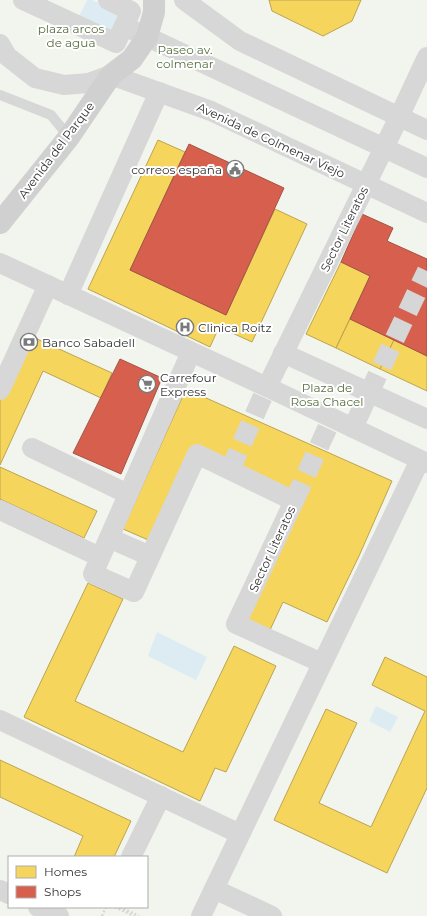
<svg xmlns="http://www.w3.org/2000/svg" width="427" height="916" font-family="Montserrat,sans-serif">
	<rect width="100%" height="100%" fill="#fff"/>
	<!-- green -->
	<path fill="#f1f5ed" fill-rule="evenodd" d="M 0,0 L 427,0 L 427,916 L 0,916 ZM 9,857 L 147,857 L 147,907 L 9,907 Z"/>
	<!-- water -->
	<g fill="#ddebf3">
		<path d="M 87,0 L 92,0 L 123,15 L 113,36 L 78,19 Z"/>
		<path d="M 157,632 L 207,657 L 196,680 L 148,656 Z"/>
		<path d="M 376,706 L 398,717 L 390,732 L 369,721 Z"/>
	</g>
	<!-- homes -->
	<g fill="#f6d55c" stroke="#bca450">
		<path d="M 269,0 L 361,0 L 352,21 L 323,36 L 272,11 Z"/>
		<path d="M 158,140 L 185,152 L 130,270 L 226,315 L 275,209 L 307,224 L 252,342 L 219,327 L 210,347 L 88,289 Z"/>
		<path d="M 341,262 L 370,276 L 336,348 L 306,334 Z"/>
		<path d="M 350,319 L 394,340 L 380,369 L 336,348 Z"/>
		<path d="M 26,334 L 112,373 L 101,398 L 43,371 L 0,465 L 0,393 Z"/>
		<path d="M 394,340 L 427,356 L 427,391 L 380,369 Z"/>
		<path d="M 186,389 L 392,481 L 359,556 L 327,622 L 283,602 L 270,630 L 244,618 L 300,500 L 194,449 L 153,542 L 123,529 Z"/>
		<path d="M 0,467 L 97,511 L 84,538 L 0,499 Z"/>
		<path d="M 88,583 L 123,599 L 75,701 L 183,752 L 234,646 L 276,666 L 226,772 L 215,768 L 200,801 L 24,717 Z"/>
		<path d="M 385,657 L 427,677 L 427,788 L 387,873 L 274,820 L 326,709 L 357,723 L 319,803 L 371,827 L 425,711 L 372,685 Z"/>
		<path d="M 0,760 L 131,821 L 114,857 L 74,857 L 83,836 L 0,797 Z"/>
	</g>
	<!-- shops -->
	<g fill="#d6604d" stroke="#a55245">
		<path d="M 189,144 L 284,188 L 226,315 L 130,270 Z"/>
		<path d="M 362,214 L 393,228 L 387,241 L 427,259 L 427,356 L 350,319 L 370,276 L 341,262 Z"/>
		<path d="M 120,359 L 162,378 L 121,474 L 73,453 Z"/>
	</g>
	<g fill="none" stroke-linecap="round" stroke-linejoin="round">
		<!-- street-tunnel -->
		<g stroke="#d6d6d6" stroke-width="20" stroke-dasharray="20 10" stroke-linecap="butt">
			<path d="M 369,393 L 427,271"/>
			<path d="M 230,470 L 267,387"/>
			<path d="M 294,501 L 332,418"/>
		</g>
		<!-- path -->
		<g stroke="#d6d6d6" stroke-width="2.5" stroke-dasharray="2 2" stroke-linecap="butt">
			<path d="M 115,907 L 134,916"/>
			<path d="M 120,907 L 139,916"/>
			<path d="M 102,916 L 106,907"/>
		</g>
		<!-- lane -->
		<path stroke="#d7d7d7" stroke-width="10" d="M 0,95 L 51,115 L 69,137"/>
		<!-- street -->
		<g stroke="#d7d7d7" stroke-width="20">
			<path d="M 23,0 L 116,43 L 131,11 L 108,0"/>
			<path d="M 184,0 L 240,41 L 427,130"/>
			<path d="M 124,26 L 427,168"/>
			<path d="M 0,44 L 7,56 L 35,78 L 64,85 L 89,83 L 111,75 L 211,111 L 427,213"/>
			<path d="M 0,263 L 267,387 L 427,463"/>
			<path d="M 68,295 L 159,92"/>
			<path d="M 191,352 L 93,574 L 134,592 L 197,454 L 294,501 L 236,624 L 322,663"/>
			<path d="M 283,353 L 427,419"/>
			<path d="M 267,387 L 399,117 L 427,57"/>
			<path d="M 0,390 L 48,285"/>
			<path d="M 353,428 L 369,393"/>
			<path d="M 32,448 L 128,494"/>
			<path d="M 0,510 L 100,557"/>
			<path d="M 109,538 L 150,556"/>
			<path d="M 0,720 L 240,834"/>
			<path d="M 131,857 L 161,796"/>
			<path d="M 214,889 L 272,916"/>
			<path d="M 0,890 L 9,894"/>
			<path d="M 38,907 L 59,916"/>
			<path d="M 201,916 L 420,460"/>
		</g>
		<!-- secondary -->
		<path stroke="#d0d0d0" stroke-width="22" d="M 0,223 L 69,137 L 111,75 L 132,59 L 147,37 L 154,12 L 154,0"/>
	</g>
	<!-- icons -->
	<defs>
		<symbol id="civic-ring" viewBox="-11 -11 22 22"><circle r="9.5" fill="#fff" stroke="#7a7a7a" stroke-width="1.5"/><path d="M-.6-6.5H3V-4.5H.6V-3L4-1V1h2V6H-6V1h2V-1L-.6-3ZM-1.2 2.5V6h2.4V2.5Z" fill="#7a7a7a"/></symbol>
		<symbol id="hospital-ring" viewBox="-11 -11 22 22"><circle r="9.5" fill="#fff" stroke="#7a7a7a" stroke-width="1.5"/><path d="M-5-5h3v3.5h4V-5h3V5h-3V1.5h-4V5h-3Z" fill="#7a7a7a"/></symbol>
		<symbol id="bank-ring" viewBox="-11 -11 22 22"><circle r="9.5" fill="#fff" stroke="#7a7a7a" stroke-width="1.5"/><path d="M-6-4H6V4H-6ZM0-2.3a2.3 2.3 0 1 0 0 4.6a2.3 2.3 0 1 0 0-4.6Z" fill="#7a7a7a"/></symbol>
		<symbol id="supermarket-ring" viewBox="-11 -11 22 22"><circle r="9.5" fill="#fff" stroke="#7a7a7a" stroke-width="1.5"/><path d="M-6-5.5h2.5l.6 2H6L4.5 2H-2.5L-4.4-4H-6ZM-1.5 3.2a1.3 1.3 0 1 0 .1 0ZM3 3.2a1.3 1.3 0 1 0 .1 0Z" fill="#7a7a7a"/></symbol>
	</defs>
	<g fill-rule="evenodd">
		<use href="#civic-ring" x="225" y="159" width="20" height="20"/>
		<use href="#hospital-ring" x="175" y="317" width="20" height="20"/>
		<use href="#bank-ring" x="19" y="332" width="20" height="20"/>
		<use href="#supermarket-ring" x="137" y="374" width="20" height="20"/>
	</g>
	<g text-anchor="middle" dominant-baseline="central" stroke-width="4" stroke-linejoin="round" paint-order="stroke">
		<!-- park labels -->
		<g font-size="12" fill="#56703f" stroke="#fff">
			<text x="71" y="28">plaza arcos<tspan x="71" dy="14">de agua</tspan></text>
			<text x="185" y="49">Paseo av.<tspan x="185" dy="14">colmenar</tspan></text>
			<text x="327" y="387">Plaza de<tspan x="327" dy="14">Rosa Chacel</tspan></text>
		</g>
		<!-- street labels -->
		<g font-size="12" fill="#333" stroke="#fff">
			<text transform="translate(271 140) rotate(25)">Avenida de Colmenar Viejo</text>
			<text transform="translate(56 150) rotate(-53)">Avenida del Parque</text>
			<text transform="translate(344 229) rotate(-64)">Sector Literatos</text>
			<text transform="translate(272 549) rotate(-65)">Sector Literatos</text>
		</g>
		<!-- poi labels -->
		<g font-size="12" fill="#333" stroke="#fff" text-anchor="start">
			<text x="222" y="169" text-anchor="end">correos españa</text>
			<text x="198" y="327">Clinica Roitz</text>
			<text x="42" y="342">Banco Sabadell</text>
			<text x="160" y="377">Carrefour<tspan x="160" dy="14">Express</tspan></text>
		</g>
	</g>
	<!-- legend -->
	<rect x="8" y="856" width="140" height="52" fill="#ffffff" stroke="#adadad"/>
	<rect x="16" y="866" width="20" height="12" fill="#f6d55c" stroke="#adadad"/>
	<text x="44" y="876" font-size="12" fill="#333333">Homes</text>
	<rect x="16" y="886" width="20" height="12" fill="#d6604d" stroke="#adadad"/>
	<text x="44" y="896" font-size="12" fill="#333333">Shops</text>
</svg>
